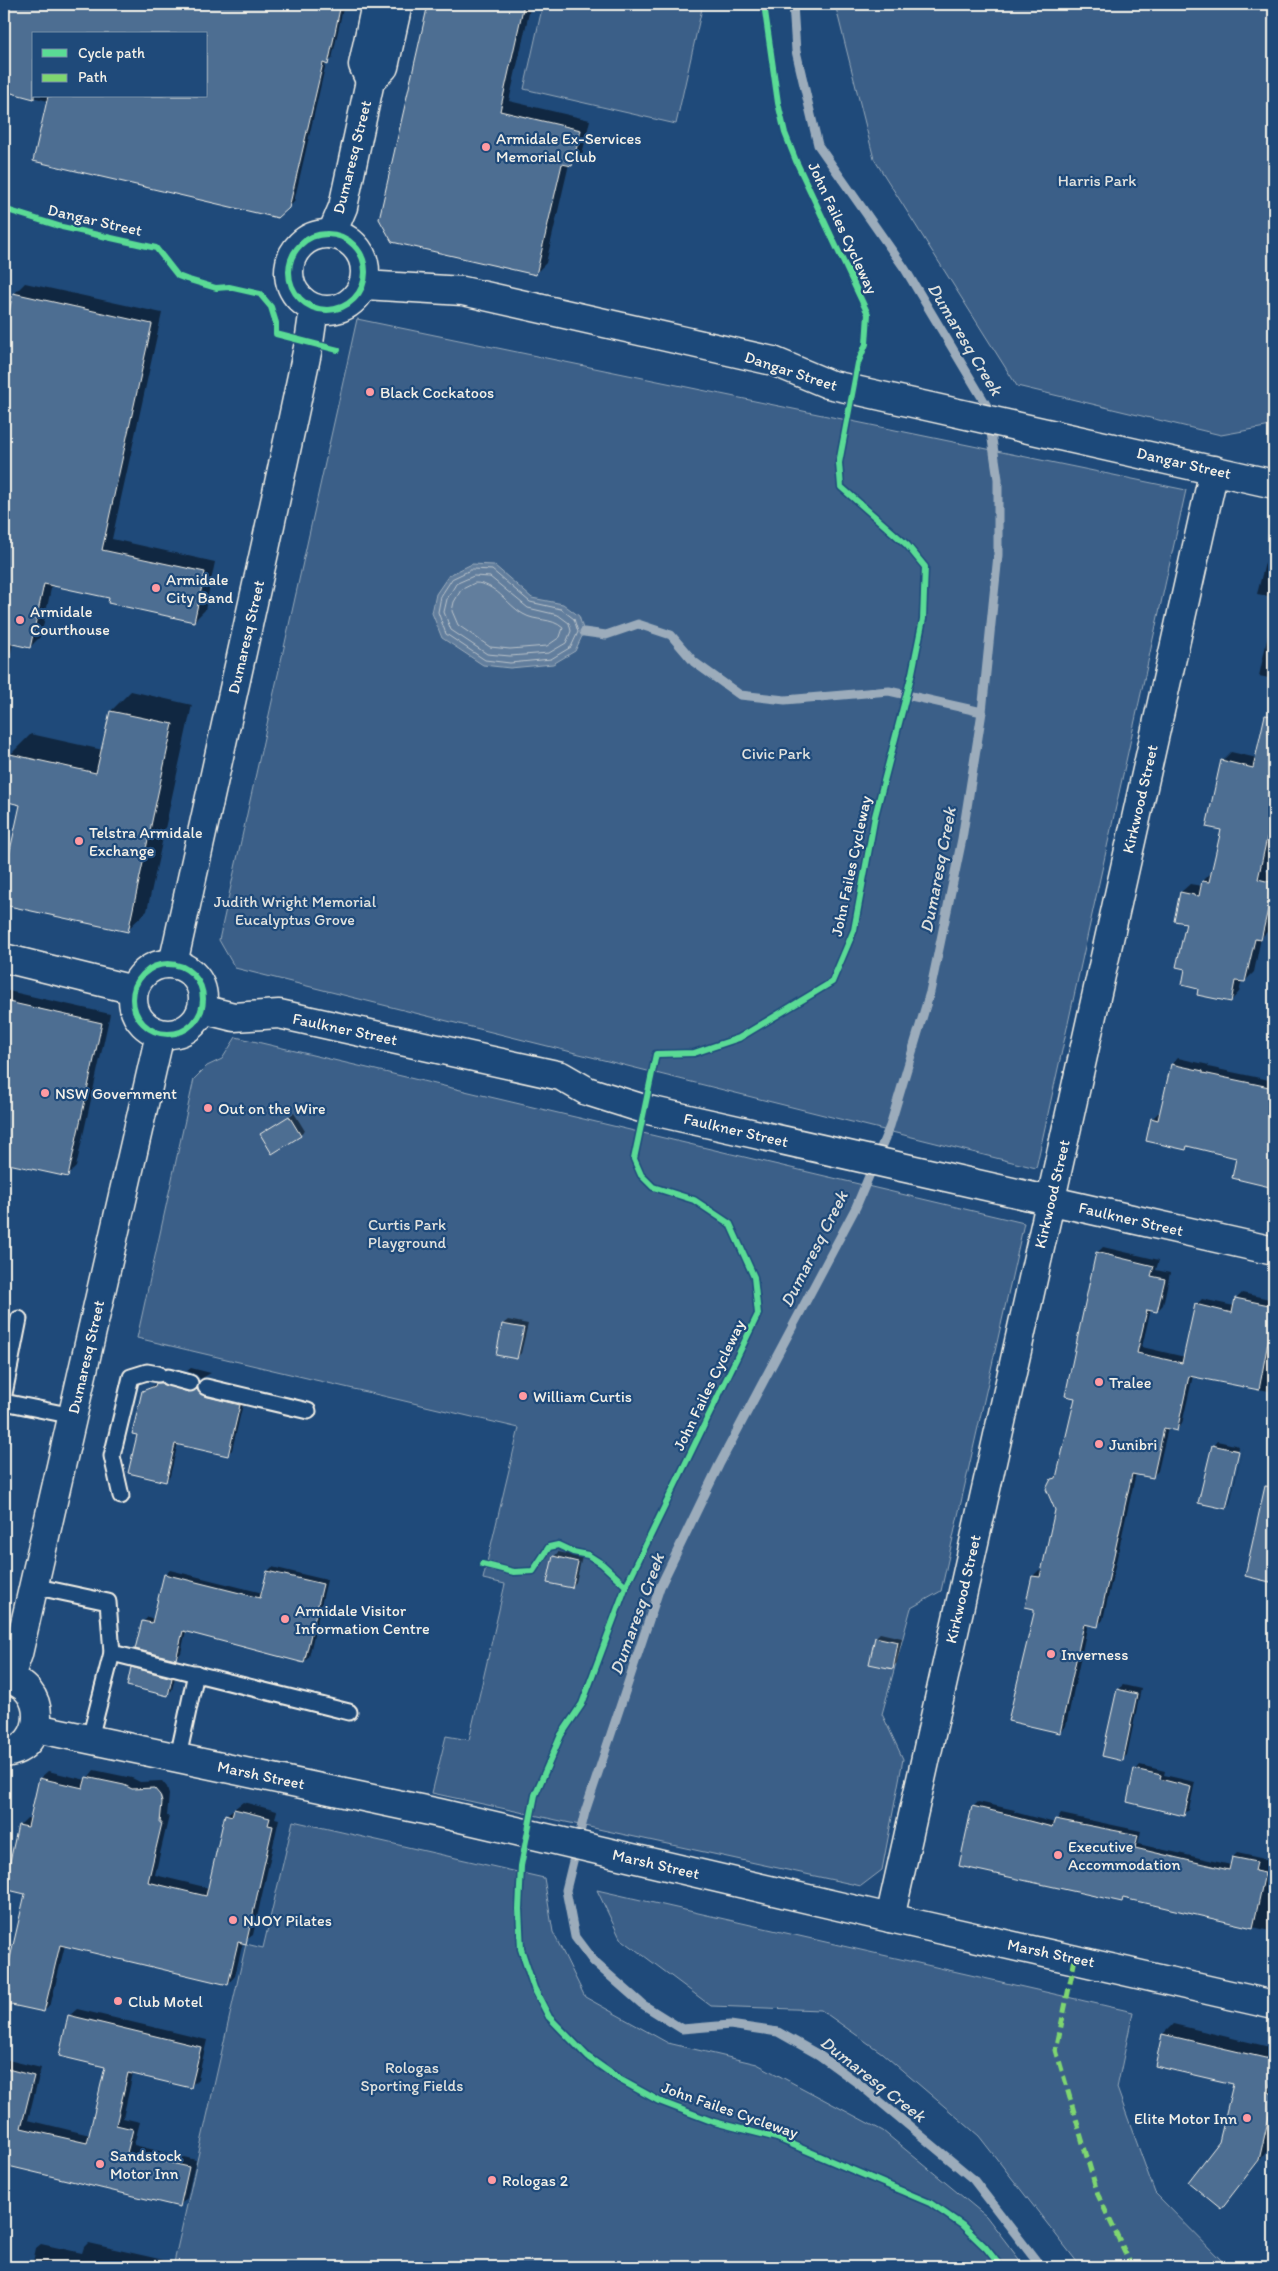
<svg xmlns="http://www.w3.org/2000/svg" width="1278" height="2271" font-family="Itim,sans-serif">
	<rect width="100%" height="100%" fill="#1f4a7a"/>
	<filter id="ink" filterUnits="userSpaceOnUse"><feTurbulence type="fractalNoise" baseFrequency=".02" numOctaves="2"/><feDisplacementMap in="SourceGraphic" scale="10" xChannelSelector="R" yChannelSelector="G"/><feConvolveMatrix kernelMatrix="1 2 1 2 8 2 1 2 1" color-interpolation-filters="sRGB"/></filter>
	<g filter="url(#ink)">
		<!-- green -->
		<g fill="#3a5f88" stroke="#97a8b8">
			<path d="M 543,4 L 703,4 L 676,124 L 524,89 Z"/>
			<path d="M 835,4 L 1274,4 L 1274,413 L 1271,426 L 1221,435 L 1017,386 L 874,159 Z"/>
			<path d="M 357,319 L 1186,490 L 1036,1168 L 235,968 L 219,940 Z"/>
			<path d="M 236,1037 L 1024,1223 L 941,1591 L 911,1608 L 882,1714 L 903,1759 L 882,1870 L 861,1886 L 432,1793 L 446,1736 L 469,1740 L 505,1584 L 483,1579 L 519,1428 L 137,1338 L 194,1079 L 207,1066 L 222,1059 Z"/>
			<path d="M 293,1821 L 544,1878 L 553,1932 L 585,1997 L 668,2043 L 757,2064 L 883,2131 L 986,2216 L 1025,2267 L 173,2267 L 246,1944 L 263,1948 Z"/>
			<path d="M 597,1890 L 1133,2012 L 1117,2088 L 1155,2193 L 1228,2267 L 1081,2267 L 979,2136 L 882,2053 L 821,2010 L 711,2006 L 620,1938 Z"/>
		</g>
		<!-- water -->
		<path fill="#627e9d" stroke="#9cacbb" d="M 472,564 L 494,565 L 532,598 L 563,604 L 579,616 L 584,632 L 575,651 L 553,664 L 510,668 L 483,665 L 442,638 L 432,613 L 436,594 L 449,575 Z"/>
		<!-- shadow -->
		<g fill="#0007" fill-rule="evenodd">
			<path d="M 4,4 L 344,4 L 332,59 L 326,63 L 294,202 L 288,208 L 48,101 L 4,90 ZM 34,34 L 206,34 L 206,96 L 34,96 Z"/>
			<path d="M 429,4 L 531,4 L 509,101 L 590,120 L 582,155 L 572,165 L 569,164 L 546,263 L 536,273 L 381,219 Z"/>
			<path d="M 25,283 L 162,313 L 112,539 L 215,562 L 205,610 L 194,621 L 110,597 L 52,584 L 41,636 L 30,647 L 13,643 L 4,686 L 4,340 L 14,294 Z"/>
			<path d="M 1272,555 L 1274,556 L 1274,597 L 1257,594 L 1265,563 Z"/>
			<path d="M 1274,608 L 1274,679 L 1259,676 Z"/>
			<path d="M 131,691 L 192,705 L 147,911 L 127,930 L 4,903 L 4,884 L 21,804 L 4,800 L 4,787 L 11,754 L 31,734 L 103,750 L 111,711 Z"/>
			<path d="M 1269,733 L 1274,735 L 1274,833 L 1266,871 L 1274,872 L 1274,908 L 1269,930 L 1261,938 L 1254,972 L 1245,981 L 1242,980 L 1239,992 L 1231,1001 L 1200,988 L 1187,968 L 1187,922 L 1181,892 L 1190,884 L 1202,886 L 1203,881 L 1212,872 L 1222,829 L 1222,761 L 1231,752 L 1257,758 Z"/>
			<path d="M 4,990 L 110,1014 L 76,1167 L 67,1176 L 4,1162 Z"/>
			<path d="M 1178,1058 L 1209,1065 L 1208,1067 L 1274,1081 L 1274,1187 L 1233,1177 L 1238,1157 L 1189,1145 L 1185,1149 L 1152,1119 L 1158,1113 L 1161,1113 L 1172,1064 Z"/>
			<path d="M 294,1113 L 305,1131 L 300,1135 L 261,1135 Z"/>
			<path d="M 1103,1247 L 1159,1260 L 1156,1270 L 1170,1273 L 1163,1305 L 1157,1311 L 1151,1309 L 1142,1347 L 1185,1357 L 1196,1305 L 1202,1299 L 1234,1306 L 1236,1299 L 1242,1293 L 1274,1300 L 1274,1392 L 1193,1376 L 1182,1424 L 1176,1430 L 1168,1428 L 1158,1471 L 1152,1477 L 1136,1473 L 1103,1620 L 1097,1626 L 1088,1624 L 1066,1726 L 1060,1732 L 1035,1613 L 1033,1576 L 1039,1570 L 1042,1571 L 1056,1510 L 1052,1480 L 1059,1473 L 1076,1397 L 1097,1253 Z"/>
			<path d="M 508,1320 L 528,1324 L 521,1353 L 517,1358 L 503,1324 Z"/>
			<path d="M 191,1368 L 211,1373 L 200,1379 L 197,1375 L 187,1371 Z"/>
			<path d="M 162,1379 L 193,1388 L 202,1385 L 244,1400 L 232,1450 L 227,1455 L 178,1443 L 170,1476 L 166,1481 L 138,1434 L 143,1392 Z"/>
			<path d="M 1217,1441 L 1239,1446 L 1226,1504 L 1229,1504 L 1243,1447 L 1230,1503 L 1226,1508 L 1213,1446 Z"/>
			<path d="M 1262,1521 L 1274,1524 L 1274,1582 L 1246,1575 Z"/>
			<path d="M 558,1552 L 582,1557 L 576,1582 L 572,1587 L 554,1557 Z"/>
			<path d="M 272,1567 L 327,1580 L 309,1657 L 304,1662 L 186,1631 L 181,1653 L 176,1658 L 143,1622 L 148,1617 L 154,1619 L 165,1575 L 170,1570 L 263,1593 L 268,1571 Z"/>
			<path d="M 880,1633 L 902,1638 L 897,1663 L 892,1668 L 876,1637 Z"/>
			<path d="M 137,1663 L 176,1673 L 172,1690 L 167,1695 L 132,1668 Z"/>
			<path d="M 1123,1685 L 1141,1689 L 1127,1755 L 1122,1760 L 1118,1689 Z"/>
			<path d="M 1140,1765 L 1165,1771 L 1164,1775 L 1195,1782 L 1189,1810 L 1184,1814 L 1136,1770 Z"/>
			<path d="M 94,1770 L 132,1778 L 140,1782 L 162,1781 L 167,1787 L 169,1794 L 167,1816 L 169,1816 L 155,1875 L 209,1888 L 226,1815 L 243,1802 L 277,1811 L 275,1818 L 279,1819 L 253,1935 L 243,1942 L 235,1976 L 228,1984 L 65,1945 L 51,2003 L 44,2011 L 19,1826 L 27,1818 L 31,1819 L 40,1778 L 48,1771 L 86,1780 Z"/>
			<path d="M 978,1802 L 1015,1810 L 1014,1812 L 1055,1823 L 1061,1814 L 1141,1831 L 1138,1844 L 1231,1865 L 1233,1857 L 1237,1853 L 1274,1861 L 1274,1932 L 1126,1897 L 1122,1901 L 973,1807 Z"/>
			<path d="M 77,2009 L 207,2040 L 198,2079 L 191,2086 L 133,2073 L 123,2118 L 140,2122 L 134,2145 L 196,2160 L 187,2198 L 180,2205 L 6,2164 L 4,2172 L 4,2059 L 41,2068 L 28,2120 L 90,2135 L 107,2067 L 69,2016 Z"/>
			<path d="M 1173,2024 L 1274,2048 L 1274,2125 L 1269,2149 L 1221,2207 L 1234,2083 L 1156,2066 L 1163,2034 Z"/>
			<path d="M 88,2243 L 177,2263 L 176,2267 L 32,2267 L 36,2248 L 41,2244 L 82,2253 L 84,2247 Z"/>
		</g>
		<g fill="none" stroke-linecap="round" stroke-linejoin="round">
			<!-- shore -->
			<g stroke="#bac3ca" stroke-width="1">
				<path d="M 473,569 L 492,570 L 530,602 L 561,609 L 574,619 L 578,632 L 571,647 L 551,659 L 510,663 L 485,660 L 446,634 L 438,612 L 441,596 L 452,579 Z"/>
				<path d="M 474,576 L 490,577 L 528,608 L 558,615 L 569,623 L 571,631 L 566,643 L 549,653 L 510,656 L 487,654 L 451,630 L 444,612 L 447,599 L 456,584 Z"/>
				<path d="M 475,583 C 496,583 506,604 523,614 C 536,622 551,617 563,628 L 560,637 L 547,646 L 510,649 L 490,647 L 458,625 L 452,611 L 454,602 L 461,590 Z"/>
			</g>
			<!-- stream -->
			<g stroke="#9cacbb" stroke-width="9">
				<path d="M 793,4 L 796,51 L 818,145 L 905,269 L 987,406 L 998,479 L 998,555 L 982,712 L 962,839 L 930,992 L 890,1126 L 856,1207 L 719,1465 L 660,1587 L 585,1812 L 566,1890 L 575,1937 L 593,1961 L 642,2004 L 682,2029 L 730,2025 L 778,2032 L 819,2055 L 859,2084 L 973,2179 L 1041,2267"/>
				<path d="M 584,632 L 606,635 L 638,624 L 671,635 L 694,662 L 740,695 L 785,700 L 889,691 L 982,712"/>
			</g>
		</g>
		<!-- building -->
		<g fill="#4d6e92" stroke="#f4f1e8">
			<path d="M 4,4 L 341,4 L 328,65 L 323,63 L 289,208 L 278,218 L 33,161 L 48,96 L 206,96 L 206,34 L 34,34 L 34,99 L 4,91 Z"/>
			<path d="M 428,4 L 524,4 L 500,111 L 581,130 L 572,166 L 562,164 L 536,275 L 392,242 L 379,219 Z"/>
			<path d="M 13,293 L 152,324 L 102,550 L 205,572 L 194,622 L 108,603 L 109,598 L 44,584 L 30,648 L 4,642 L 4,335 Z"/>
			<path d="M 110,711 L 173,724 L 128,932 L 4,905 L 4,878 L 20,805 L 4,801 L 4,781 L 10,754 L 96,773 Z"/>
			<path d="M 1265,715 L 1274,716 L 1274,806 L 1258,879 L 1274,883 L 1261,940 L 1255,939 L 1245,982 L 1235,981 L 1231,1002 L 1197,995 L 1198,989 L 1182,985 L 1185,969 L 1176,967 L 1186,923 L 1174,921 L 1180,892 L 1199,896 L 1202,881 L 1209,882 L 1221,830 L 1206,827 L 1221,760 L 1253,768 Z"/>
			<path d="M 4,1001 L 102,1023 L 68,1177 L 4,1163 Z"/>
			<path d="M 1171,1064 L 1203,1071 L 1203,1073 L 1274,1088 L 1274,1188 L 1232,1178 L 1236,1158 L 1187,1146 L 1186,1150 L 1146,1141 L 1151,1118 L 1158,1120 Z"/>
			<path d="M 289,1116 L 301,1136 L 272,1154 L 260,1134 Z"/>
			<path d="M 1096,1252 L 1154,1266 L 1151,1276 L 1165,1279 L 1157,1312 L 1147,1310 L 1137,1353 L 1182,1363 L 1195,1304 L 1232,1313 L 1235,1298 L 1274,1306 L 1274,1310 L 1259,1390 L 1189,1376 L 1177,1431 L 1164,1428 L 1153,1478 L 1132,1474 L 1098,1627 L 1084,1624 L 1060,1733 L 1008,1721 L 1034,1613 L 1034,1609 L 1025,1607 L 1032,1576 L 1040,1577 L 1055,1510 L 1046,1489 L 1051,1479 L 1056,1478 L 1075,1398 L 1065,1396 Z"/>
			<path d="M 502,1324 L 524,1328 L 517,1359 L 496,1355 Z"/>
			<path d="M 156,1383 L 161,1383 L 188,1392 L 197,1389 L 204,1396 L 240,1405 L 228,1456 L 175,1444 L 166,1482 L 128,1473 L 137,1435 L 132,1434 L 142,1391 L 155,1386 Z"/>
			<path d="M 1212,1445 L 1239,1451 L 1226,1509 L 1198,1503 Z"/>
			<path d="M 1265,1486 L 1274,1487 L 1274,1583 L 1245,1576 Z"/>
			<path d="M 553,1556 L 578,1562 L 572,1588 L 547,1583 Z"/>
			<path d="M 267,1571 L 323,1584 L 304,1663 L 183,1631 L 176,1659 L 135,1649 L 142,1621 L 152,1623 L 164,1574 L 260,1598 Z"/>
			<path d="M 875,1637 L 898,1642 L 893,1669 L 869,1664 Z"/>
			<path d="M 131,1667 L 172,1678 L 168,1696 L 127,1686 Z"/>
			<path d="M 1117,1689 L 1137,1694 L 1123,1761 L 1102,1756 Z"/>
			<path d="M 1134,1769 L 1161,1775 L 1160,1779 L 1191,1787 L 1184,1816 L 1127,1802 Z"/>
			<path d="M 86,1777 L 124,1785 L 132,1789 L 154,1788 L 160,1795 L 162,1802 L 160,1823 L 162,1823 L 148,1882 L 206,1896 L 225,1814 L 232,1816 L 234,1809 L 270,1818 L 268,1825 L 273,1826 L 246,1944 L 238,1942 L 228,1985 L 60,1945 L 44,2012 L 7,2004 L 10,1989 L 4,1987 L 4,1984 L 25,1894 L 4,1889 L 18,1825 L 28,1827 L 39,1778 L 83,1788 Z"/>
			<path d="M 972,1806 L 1011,1815 L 1010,1816 L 1052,1827 L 1055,1819 L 1138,1835 L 1135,1848 L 1229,1870 L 1232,1857 L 1257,1862 L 1255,1871 L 1265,1873 L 1253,1928 L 1123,1898 L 1122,1902 L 959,1866 Z"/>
			<path d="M 68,2015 L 201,2047 L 191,2088 L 128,2073 L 116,2125 L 133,2129 L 127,2153 L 189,2167 L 180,2207 L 4,2165 L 4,2068 L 34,2076 L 21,2128 L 87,2143 L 105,2067 L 59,2056 Z"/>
			<path d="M 1162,2034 L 1274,2060 L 1269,2092 L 1274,2095 L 1259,2160 L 1221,2209 L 1188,2182 L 1219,2142 L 1233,2084 L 1155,2066 Z"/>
		</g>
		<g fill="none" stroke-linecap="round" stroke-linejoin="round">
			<defs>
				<g id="lane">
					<path d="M 168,1377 L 190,1383"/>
					<path d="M 206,1387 L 308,1411"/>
					<path d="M 4,1394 L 19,1319"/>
					<path d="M 4,1402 L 73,1416"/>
					<path d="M 121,1496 L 112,1456 L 131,1377 L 147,1372 L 158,1374"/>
					<path d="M 33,1586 L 108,1602 L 112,1653 L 349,1712"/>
					<path d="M 90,1738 L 112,1653"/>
					<path d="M 178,1757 L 196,1673"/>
				</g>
				<g id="street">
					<path d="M 370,81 L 363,65 L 376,4"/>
					<path d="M 332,233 L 343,207 L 370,81 L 384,67 L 398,4"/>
					<circle cx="327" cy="272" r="38"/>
					<path d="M 364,285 L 463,291 L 773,361 L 828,384 L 1274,484"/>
					<path d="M 4,958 L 134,990"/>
					<circle cx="168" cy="999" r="35"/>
					<path d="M 173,964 L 266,544 L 309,343 L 314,308"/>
					<path d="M 202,1009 L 234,1017 L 279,1014 L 561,1076 L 587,1091 L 644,1109 L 1274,1251"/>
					<path d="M 9,1679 L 18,1654 L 160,1034"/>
					<path d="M 890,1918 L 1214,470"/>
				</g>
				<g id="secondary">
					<path d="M 4,1679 C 48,1683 48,1749 4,1753"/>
					<path d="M 36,1728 L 439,1813 L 890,1918 L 1274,2005"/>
				</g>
			</defs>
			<!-- lane casing -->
			<use href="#lane" stroke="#f4f1e8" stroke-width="19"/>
			<!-- street casing -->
			<use href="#street" stroke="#f4f1e8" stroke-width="31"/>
			<!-- secondary casing -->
			<use href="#secondary" stroke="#f4f1e8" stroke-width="31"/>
			<!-- lane -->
			<use href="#lane" stroke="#1f4a7a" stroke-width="15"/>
			<!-- street -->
			<use href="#street" stroke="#1f4a7a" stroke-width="28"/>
			<!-- secondary -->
			<use href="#secondary" stroke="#1f4a7a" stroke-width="28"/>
			<!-- quiet -->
			<path stroke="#7fd670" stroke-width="5" stroke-dasharray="10 5" stroke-linecap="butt" d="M 1075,1959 L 1056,2050 L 1098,2195 L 1132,2267"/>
			<defs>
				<g id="cycleway">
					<path d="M 764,4 L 778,103 L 785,133 L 796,161 L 868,314 L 866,344 L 858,363 L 839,463 L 841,487 L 907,545 L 925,567 L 923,619 L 912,673 L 875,816 L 854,930 L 832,982 L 739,1038 L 694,1053 L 656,1054 L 634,1159 L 641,1175 L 653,1187 L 694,1200 L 730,1224 L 754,1277 L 758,1314 L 626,1586 L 582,1704 L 561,1735 L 535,1795 L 521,1866 L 519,1909 L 521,1949 L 534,1988 L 549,2017 L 588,2057 L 619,2079 L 659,2101 L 714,2122 L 777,2138 L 930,2203 L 962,2225 L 986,2248 L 1001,2267"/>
					<path d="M 4,209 L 62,227 L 156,248 L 178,276 L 186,279 L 216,288 L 229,287 L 260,294 L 271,307 L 276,323 L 276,334 L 338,350"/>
					<circle cx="327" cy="272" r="38"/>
					<circle cx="168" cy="999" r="35"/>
					<path d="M 482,1564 L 514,1572 L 533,1571 L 549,1547 L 558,1545 L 573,1552 L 588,1555 L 602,1564 L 626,1586"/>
				</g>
			</defs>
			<!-- cycleway casing -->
			<use href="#cycleway" stroke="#1f4a7a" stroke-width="9"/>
			<!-- cycleway -->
			<use href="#cycleway" stroke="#5adb95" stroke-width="6"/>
		</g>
	</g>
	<!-- markers -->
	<g fill="#ff9aa2" stroke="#1f4a7a" stroke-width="2">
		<circle cx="486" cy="147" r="5"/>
		<circle cx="370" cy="392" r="5"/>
		<circle cx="156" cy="588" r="5"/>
		<circle cx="20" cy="620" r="5"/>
		<circle cx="79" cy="841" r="5"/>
		<circle cx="45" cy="1093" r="5"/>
		<circle cx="208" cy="1108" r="5"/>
		<circle cx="1099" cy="1382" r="5"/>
		<circle cx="523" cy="1396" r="5"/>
		<circle cx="1099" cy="1444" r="5"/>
		<circle cx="285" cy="1619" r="5"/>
		<circle cx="1051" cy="1654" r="5"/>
		<circle cx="1058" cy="1855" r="5"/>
		<circle cx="233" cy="1920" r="5"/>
		<circle cx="118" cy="2001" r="5"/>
		<circle cx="1247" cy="2118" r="5"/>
		<circle cx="100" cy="2164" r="5"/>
		<circle cx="492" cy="2180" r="5"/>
	</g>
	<g text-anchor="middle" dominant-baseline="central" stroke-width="4.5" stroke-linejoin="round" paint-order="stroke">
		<!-- poi labels -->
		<g font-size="16" fill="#f4f1e8" stroke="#1f4a7a" text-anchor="start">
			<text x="496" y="138">Armidale Ex-Services<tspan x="496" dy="18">Memorial Club</tspan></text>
			<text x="380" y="392">Black Cockatoos</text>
			<text x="166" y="579">Armidale<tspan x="166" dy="18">City Band</tspan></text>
			<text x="30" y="611">Armidale<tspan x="30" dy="18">Courthouse</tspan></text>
			<text x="89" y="832">Telstra Armidale<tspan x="89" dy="18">Exchange</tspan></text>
			<text x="55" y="1093">NSW Government</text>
			<text x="218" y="1108">Out on the Wire</text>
			<text x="1109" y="1382">Tralee</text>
			<text x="533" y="1396">William Curtis</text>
			<text x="1109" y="1444">Junibri</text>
			<text x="295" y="1610">Armidale Visitor<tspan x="295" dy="18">Information Centre</tspan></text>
			<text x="1061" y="1654">Inverness</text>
			<text x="1068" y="1846">Executive<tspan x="1068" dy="18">Accommodation</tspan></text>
			<text x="243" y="1920">NJOY Pilates</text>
			<text x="128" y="2001">Club Motel</text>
			<text x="1237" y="2118" text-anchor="end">Elite Motor Inn</text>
			<text x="110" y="2155">Sandstock<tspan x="110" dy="18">Motor Inn</tspan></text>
			<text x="502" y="2180">Rologas 2</text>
		</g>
		<!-- street labels -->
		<g font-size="16" fill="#f4f1e8" stroke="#1f4a7a">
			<text transform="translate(352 157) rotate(-76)">Dumaresq Street</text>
			<text transform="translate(95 220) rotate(13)">Dangar Street</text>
			<text transform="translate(843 228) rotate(65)">John Failes Cycleway</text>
			<text transform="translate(791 371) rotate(18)">Dangar Street</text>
			<text transform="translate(1184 463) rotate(13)">Dangar Street</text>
			<text transform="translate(246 637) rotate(-77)">Dumaresq Street</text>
			<text transform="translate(1140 799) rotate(-77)">Kirkwood Street</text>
			<text transform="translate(851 866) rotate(-78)">John Failes Cycleway</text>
			<text transform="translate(345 1029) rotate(12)">Faulkner Street</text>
			<text transform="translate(736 1130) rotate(13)">Faulkner Street</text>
			<text transform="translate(1052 1194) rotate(-77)">Kirkwood Street</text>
			<text transform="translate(1131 1219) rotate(13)">Faulkner Street</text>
			<text transform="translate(86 1357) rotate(-77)">Dumaresq Street</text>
			<text transform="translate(709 1385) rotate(-64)">John Failes Cycleway</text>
			<text transform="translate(963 1589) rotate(-77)">Kirkwood Street</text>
			<text transform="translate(261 1775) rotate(12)">Marsh Street</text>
			<text transform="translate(656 1864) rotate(13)">Marsh Street</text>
			<text transform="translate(1051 1953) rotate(12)">Marsh Street</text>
			<text transform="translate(730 2110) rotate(19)">John Failes Cycleway</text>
		</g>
		<!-- park labels -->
		<g font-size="16" fill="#e1e2de" stroke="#1f4a7a">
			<text x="1097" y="180">Harris Park</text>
			<text x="776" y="753">Civic Park</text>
			<text x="295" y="901">Judith Wright Memorial<tspan x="295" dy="18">Eucalyptus Grove</tspan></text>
			<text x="407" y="1224">Curtis Park<tspan x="407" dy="18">Playground</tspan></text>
			<text x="412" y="2067">Rologas<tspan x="412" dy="18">Sporting Fields</tspan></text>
		</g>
		<!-- water labels -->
		<g font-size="18" font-style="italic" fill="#dee0dd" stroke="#1f4a7a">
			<text transform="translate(965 339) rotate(59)">Dumaresq Creek</text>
			<text transform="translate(938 870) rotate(-79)">Dumaresq Creek</text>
			<text transform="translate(814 1249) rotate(-63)">Dumaresq Creek</text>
			<text transform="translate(637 1614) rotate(-70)">Dumaresq Creek</text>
			<text transform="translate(873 2079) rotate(38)">Dumaresq Creek</text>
		</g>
	</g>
	<!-- margin -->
	<rect width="1278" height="2271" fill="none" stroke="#1f4a7a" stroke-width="20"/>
	<rect x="10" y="10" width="1258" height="2251" fill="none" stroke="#f4f1e8" stroke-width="2" filter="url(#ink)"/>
	<!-- legend -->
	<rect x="32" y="32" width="175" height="65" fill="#1f4a7a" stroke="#748da6"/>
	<rect x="42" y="49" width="25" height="8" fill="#5adb95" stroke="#748da6"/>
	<text x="78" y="58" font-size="15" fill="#f4f1e8">Cycle path</text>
	<rect x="42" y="74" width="25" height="8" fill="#7fd670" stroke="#748da6"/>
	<text x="78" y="82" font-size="15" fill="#f4f1e8">Path</text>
</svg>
